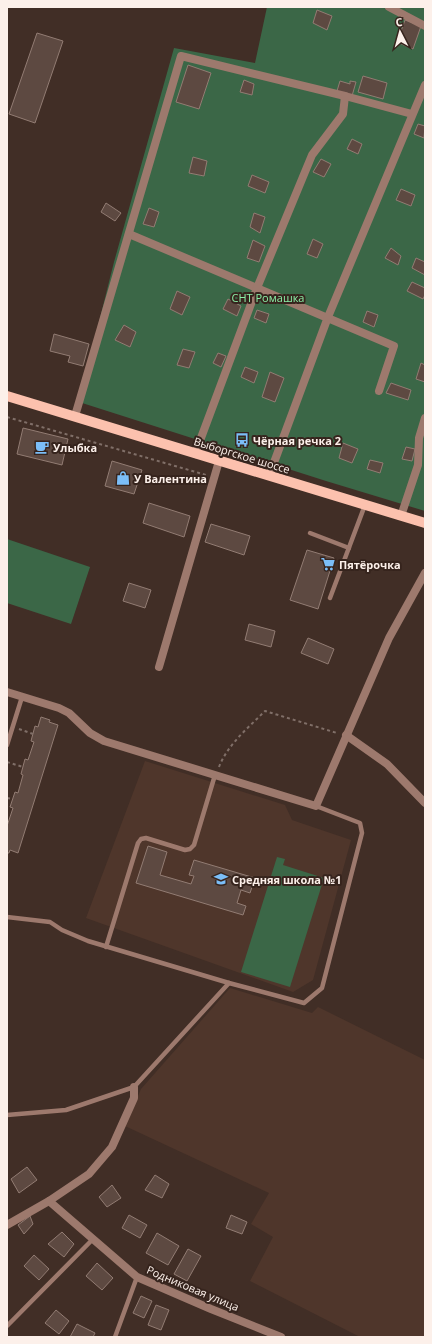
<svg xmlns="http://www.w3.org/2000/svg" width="432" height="1344" font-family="'Open Sans',sans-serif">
	<rect width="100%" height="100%" fill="#412e26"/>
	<!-- built -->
	<g fill="#4f362b">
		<path d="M 145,761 L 285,805 L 292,820 L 351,840 L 313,980 L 293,992 L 86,918 Z"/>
		<path d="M 230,988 L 312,1013 L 318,1007 L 425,1060 L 425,1337 L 360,1337 L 250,1281 L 273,1237 L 251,1224 L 269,1193 L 125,1126 L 141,1089 Z"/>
	</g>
	<!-- green -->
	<g fill="#3b6747">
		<path d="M 267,7 L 425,7 L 425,511 L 326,481 L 79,402 L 114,262 L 174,48 L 255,63 Z"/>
		<path d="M 7,539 L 90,567 L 71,624 L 7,603 Z"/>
		<path d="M 277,857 L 285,859 L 283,865 L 324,878 L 290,987 L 241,972 Z"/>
	</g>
	<!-- building -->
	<g fill="#5d4941" stroke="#927c73">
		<path d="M 317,10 L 332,16 L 327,30 L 313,23 Z"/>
		<path d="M 405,20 L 421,26 L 413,49 L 397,42 Z"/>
		<path d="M 37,33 L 63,41 L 35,123 L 9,114 Z"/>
		<path d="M 188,65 L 211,73 L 199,109 L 176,102 Z"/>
		<path d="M 363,76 L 387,83 L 383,99 L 358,92 Z"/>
		<path d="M 244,80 L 254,84 L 252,95 L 240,92 Z"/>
		<path d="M 340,81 L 350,84 L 350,81 L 356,82 L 352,96 L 337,91 Z"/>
		<path d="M 418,124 L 425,126 L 424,138 L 414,134 Z"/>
		<path d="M 352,139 L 362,144 L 358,154 L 347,149 Z"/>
		<path d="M 193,157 L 207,161 L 204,176 L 189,173 Z"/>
		<path d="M 321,159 L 331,164 L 324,177 L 313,172 Z"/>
		<path d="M 252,175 L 269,182 L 265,193 L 248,186 Z"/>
		<path d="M 401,189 L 415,195 L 411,206 L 396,200 Z"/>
		<path d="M 106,203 L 121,213 L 115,221 L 101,212 Z"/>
		<path d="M 149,208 L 159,212 L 154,227 L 143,224 Z"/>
		<path d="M 254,213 L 265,217 L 260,233 L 250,227 Z"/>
		<path d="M 313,239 L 323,244 L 317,258 L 307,254 Z"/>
		<path d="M 253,240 L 265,246 L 259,262 L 247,258 Z"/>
		<path d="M 391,248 L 401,256 L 398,265 L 385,258 Z"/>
		<path d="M 416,258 L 425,262 L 425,275 L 412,268 Z"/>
		<path d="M 412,282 L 425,288 L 425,295 L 423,299 L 407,291 Z"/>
		<path d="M 177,291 L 190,297 L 182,315 L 170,309 Z"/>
		<path d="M 228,299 L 241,306 L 237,316 L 223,309 Z"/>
		<path d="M 257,310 L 269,314 L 266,323 L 254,318 Z"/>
		<path d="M 367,311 L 378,315 L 374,327 L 363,322 Z"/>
		<path d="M 124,325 L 136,332 L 130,347 L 115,340 Z"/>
		<path d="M 54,334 L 89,344 L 83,366 L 68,362 L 70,356 L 50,351 Z"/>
		<path d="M 183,349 L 195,352 L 189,368 L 177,365 Z"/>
		<path d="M 218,353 L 226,356 L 221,367 L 213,363 Z"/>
		<path d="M 421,363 L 425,365 L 425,382 L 416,379 Z"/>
		<path d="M 245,367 L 258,372 L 254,383 L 241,377 Z"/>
		<path d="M 270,372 L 284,378 L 275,402 L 262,397 Z"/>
		<path d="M 391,383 L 411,390 L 408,400 L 386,393 Z"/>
		<path d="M 23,428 L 68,439 L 62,465 L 17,454 Z"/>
		<path d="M 343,443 L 358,449 L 352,463 L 339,458 Z"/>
		<path d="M 406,447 L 415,449 L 412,461 L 402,459 Z"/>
		<path d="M 370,460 L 383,463 L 380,473 L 367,469 Z"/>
		<path d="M 112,461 L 142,470 L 134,494 L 105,486 Z"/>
		<path d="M 149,503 L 190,516 L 184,537 L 143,523 Z"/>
		<path d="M 211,524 L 250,536 L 244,555 L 205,542 Z"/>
		<path d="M 307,550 L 334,558 L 318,609 L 290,600 Z"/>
		<path d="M 129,583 L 151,590 L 145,608 L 123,601 Z"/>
		<path d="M 249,624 L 275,631 L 271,647 L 245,640 Z"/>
		<path d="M 308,638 L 334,649 L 328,664 L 301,653 Z"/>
		<path d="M 41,717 L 50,720 L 49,722 L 58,725 L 18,853 L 10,850 L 9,853 L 7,853 L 7,826 L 13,808 L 10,807 L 15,792 L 18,793 L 23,775 L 21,774 L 25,759 L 28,760 L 34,742 L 31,741 L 35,726 L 38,727 Z"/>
		<path d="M 148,846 L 167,852 L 160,875 L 191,884 L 194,876 L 189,875 L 194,860 L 255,878 L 250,893 L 241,890 L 237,903 L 246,906 L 243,915 L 136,883 Z"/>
		<path d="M 27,1167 L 37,1180 L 19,1193 L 11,1179 Z"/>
		<path d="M 155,1175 L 169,1184 L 162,1198 L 145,1190 Z"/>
		<path d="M 112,1185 L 121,1198 L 107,1207 L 99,1197 Z"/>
		<path d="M 129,1215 L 147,1225 L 140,1238 L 122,1228 Z"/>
		<path d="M 231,1215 L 247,1222 L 242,1234 L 226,1228 Z"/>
		<path d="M 30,1216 L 33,1224 L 24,1234 L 18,1225 Z"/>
		<path d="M 62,1232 L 74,1244 L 64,1257 L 48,1244 Z"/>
		<path d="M 157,1233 L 179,1246 L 168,1265 L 146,1253 Z"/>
		<path d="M 188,1249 L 201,1256 L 187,1281 L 174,1274 Z"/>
		<path d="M 34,1255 L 49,1269 L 39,1280 L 24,1266 Z"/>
		<path d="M 97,1263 L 113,1278 L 102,1290 L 86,1276 Z"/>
		<path d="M 141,1296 L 152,1301 L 144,1318 L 133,1313 Z"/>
		<path d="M 156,1305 L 169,1310 L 161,1330 L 148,1325 Z"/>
		<path d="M 56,1310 L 69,1321 L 59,1334 L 45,1323 Z"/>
		<path d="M 77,1324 L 95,1333 L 93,1337 L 70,1337 Z"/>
	</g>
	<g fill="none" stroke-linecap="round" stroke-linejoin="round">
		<!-- path -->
		<g stroke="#806f68" stroke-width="2" stroke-dasharray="3 3" stroke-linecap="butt">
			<path d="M 7,417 L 206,475"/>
			<path d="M 19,729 L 33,734"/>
			<path d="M 7,762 L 23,767"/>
			<path d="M 219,767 C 228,744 248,728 265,711 L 337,733"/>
			<path d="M 7,798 L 13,799"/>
		</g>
		<!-- service -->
		<g stroke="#9d796d" stroke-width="4.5">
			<path d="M 310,533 L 349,548"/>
			<path d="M 330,598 L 365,505"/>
			<path d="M 7,745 L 22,697"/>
			<path d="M 7,917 L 50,922 L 62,930 L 88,941 L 229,983 L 304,1003 L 322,988 L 362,833 L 360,823 L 316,806"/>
			<path d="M 106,947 L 138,843 L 141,839 L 146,838 L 185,850 L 190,849 L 194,845 L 215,775"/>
			<path d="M 7,1115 L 66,1110 L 134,1087 L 229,983"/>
			<path d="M 7,1326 L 93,1239"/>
			<path d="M 115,1337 L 137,1277"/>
		</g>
		<!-- minor -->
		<g stroke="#9d796d" stroke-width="8">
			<path d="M 389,7 L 425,26"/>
			<path d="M 129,234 L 394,346 L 379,391"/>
			<path d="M 75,416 L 181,56 L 345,96 L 412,114"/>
			<path d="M 195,454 L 257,288 L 312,155 L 343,114 L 345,96"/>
			<path d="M 269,476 L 328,317 L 425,85"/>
			<path d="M 401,516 L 418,465 L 419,438 L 425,418"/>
			<path d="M 159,667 L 219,461"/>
			<path d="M 7,692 L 59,708 L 69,713 L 90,733 L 104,741 L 316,806 L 389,638 L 425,573"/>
			<path d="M 346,735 L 387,764 L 425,803"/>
			<path d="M 49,1201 L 137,1277 L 211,1309 L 281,1337"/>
			<path d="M 7,1225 L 49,1201 L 89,1174 L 112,1147 L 134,1098 L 134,1087"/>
		</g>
		<!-- primary -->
		<path stroke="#fcc1ae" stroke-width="10" d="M 7,396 L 425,523"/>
	</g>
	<!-- icons -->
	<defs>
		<symbol id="bus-bare" viewBox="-9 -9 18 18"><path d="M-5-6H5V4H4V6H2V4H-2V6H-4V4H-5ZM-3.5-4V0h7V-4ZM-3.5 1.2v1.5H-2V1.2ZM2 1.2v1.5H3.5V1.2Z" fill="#7bbef8" stroke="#36241d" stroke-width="2.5" paint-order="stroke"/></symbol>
		<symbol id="cafe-bare" viewBox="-9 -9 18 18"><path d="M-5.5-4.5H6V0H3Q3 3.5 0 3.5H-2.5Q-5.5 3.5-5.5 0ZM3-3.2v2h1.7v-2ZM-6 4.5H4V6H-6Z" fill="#7bbef8" stroke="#36241d" stroke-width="2.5" paint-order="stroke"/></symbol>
		<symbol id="shop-bare" viewBox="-9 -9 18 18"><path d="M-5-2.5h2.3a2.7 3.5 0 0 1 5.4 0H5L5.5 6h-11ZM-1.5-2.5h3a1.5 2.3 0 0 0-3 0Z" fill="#7bbef8" stroke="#36241d" stroke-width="2.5" paint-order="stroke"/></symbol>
		<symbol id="supermarket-bare" viewBox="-9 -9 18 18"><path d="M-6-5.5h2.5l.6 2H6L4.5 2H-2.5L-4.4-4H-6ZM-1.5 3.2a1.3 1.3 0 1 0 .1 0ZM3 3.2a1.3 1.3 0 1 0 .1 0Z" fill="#7bbef8" stroke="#36241d" stroke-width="2.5" paint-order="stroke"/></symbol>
		<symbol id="school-bare" viewBox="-9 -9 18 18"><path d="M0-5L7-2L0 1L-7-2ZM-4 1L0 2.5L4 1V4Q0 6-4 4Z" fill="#7bbef8" stroke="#36241d" stroke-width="2.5" paint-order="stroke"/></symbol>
	</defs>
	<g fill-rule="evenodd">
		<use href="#bus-bare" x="232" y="430" width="20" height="20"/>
		<use href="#cafe-bare" x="32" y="437" width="20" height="20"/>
		<use href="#shop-bare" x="113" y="468" width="20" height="20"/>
		<use href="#supermarket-bare" x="318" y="554" width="20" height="20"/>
		<use href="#school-bare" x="211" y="869" width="20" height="20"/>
	</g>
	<g text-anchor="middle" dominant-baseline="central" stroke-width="4" stroke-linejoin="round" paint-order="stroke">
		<!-- park labels -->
		<g font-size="11" fill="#8befa7" stroke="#36241d">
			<text x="268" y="297">СНТ Ромашка</text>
		</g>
		<!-- poi labels -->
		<g font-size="11" font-weight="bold" fill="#fcf0ea" stroke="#36241d" text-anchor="start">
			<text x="253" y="440">Чёрная речка 2</text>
			<text x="53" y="447">Улыбка</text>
			<text x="134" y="478">У Валентина</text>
			<text x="339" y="564">Пятёрочка</text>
			<text x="232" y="879">Средняя школа №1</text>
		</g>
		<!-- street labels -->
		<g font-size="11" fill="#fcf0ea" stroke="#36241d">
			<text transform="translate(242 455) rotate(17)">Выборгское шоссе</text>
			<text transform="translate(193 1288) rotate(23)">Родниковая улица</text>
		</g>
	</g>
	<!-- border -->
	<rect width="432" height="1344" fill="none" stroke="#fcf0ea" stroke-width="16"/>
	<!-- north arrow -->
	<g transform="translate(400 32) rotate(354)" stroke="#36241d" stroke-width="3" paint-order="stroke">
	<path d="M0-3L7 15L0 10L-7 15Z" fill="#fcf0ea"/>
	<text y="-6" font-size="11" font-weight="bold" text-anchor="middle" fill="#fcf0ea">С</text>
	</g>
</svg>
